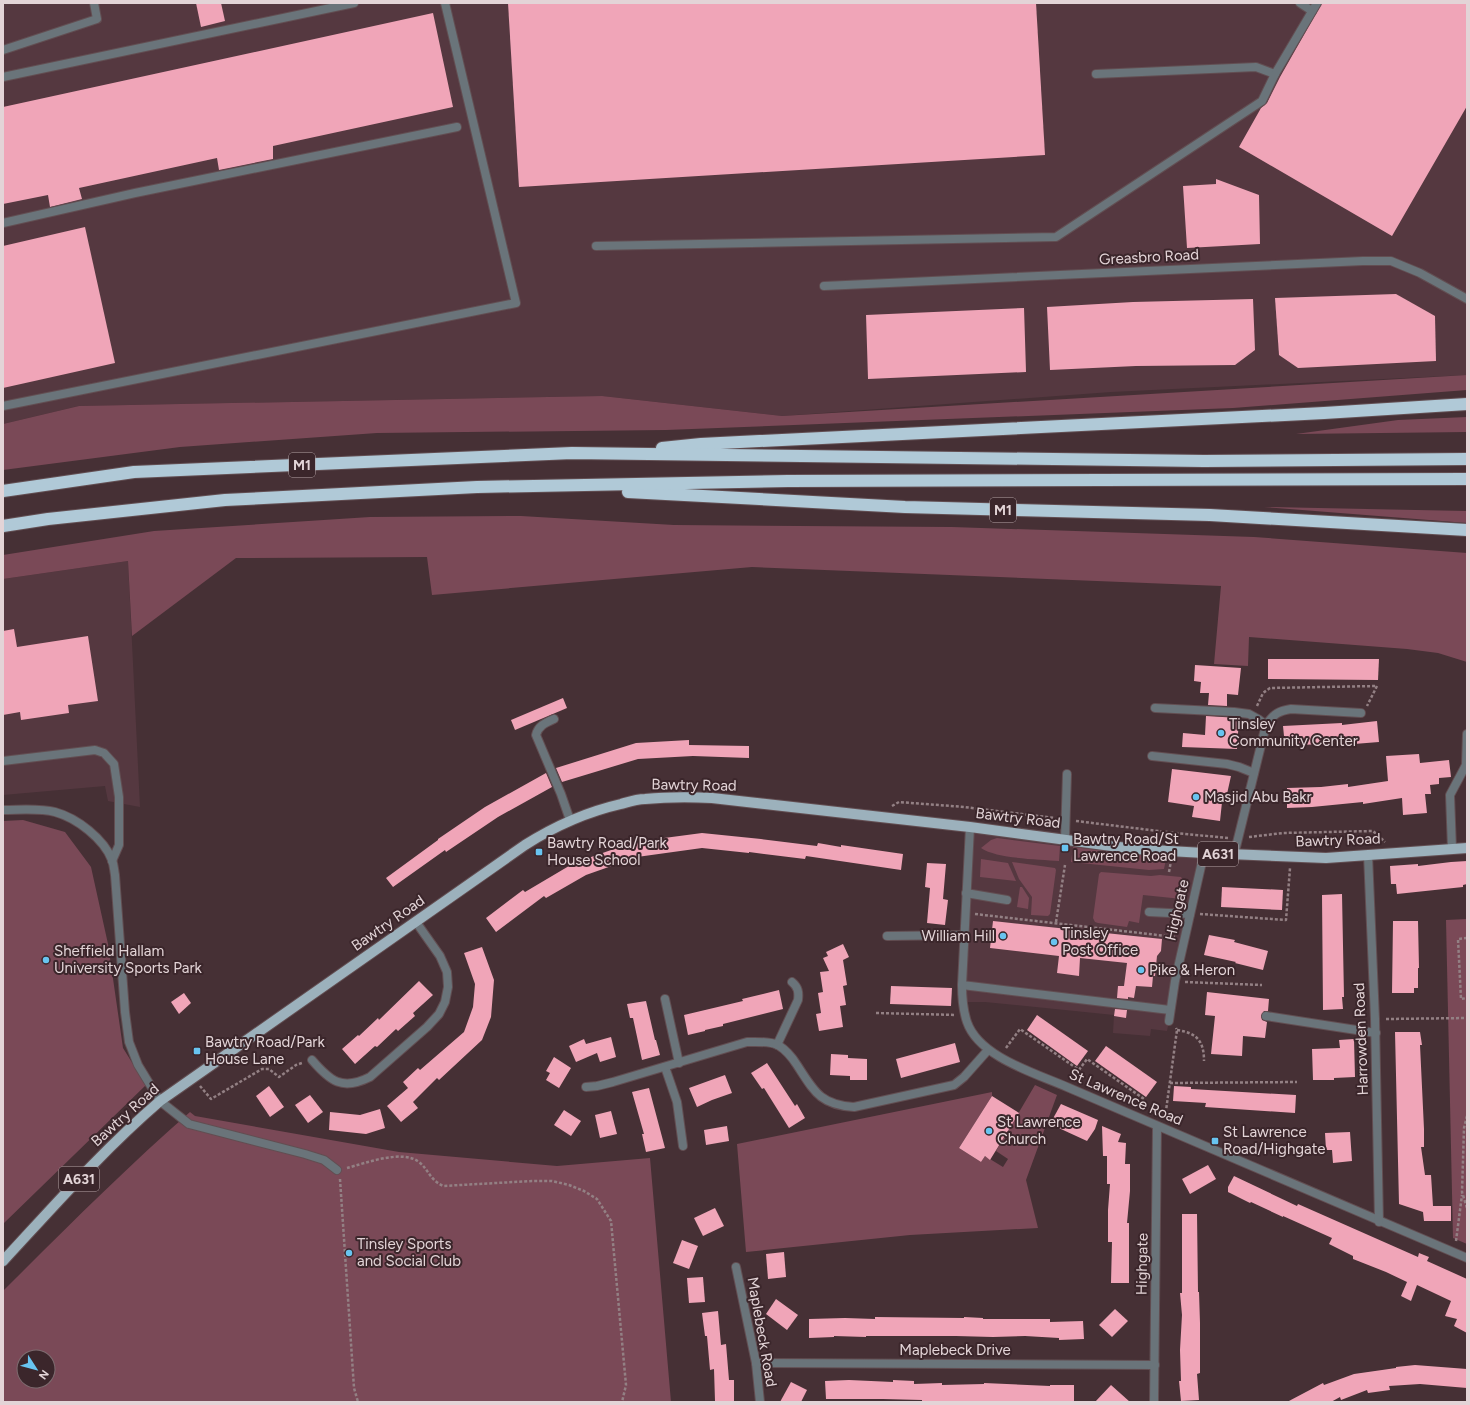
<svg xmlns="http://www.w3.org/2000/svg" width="1470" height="1405" font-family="Figtree,sans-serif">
	<rect width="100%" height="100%" fill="#463035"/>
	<!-- built -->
	<g fill="#553840">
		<path d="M 3,3 L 1467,3 L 1467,375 L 1111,392 L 782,416 L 602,396 L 79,406 L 3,424 Z"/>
		<path d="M 128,561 L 140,807 L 108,801 L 105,786 L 3,795 L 3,579 Z"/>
		<path d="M 970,827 L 1204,853 L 1167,1031 L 1151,1029 L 1150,1036 L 1113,1033 L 1114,1015 L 985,1002 L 963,1002 Z"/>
	</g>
	<!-- green -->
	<g fill="#7a4957" fill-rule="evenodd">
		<path d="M 1467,375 L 1467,390 L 1233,408 L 666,430 L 377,433 L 180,447 L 3,470 L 3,424 L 79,406 L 602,396 L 782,416 Z"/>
		<path d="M 1467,417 L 1467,432 L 1296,434 L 1398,420 Z"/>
		<path d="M 1264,507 L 1467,511 L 1467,523 Z"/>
		<path d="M 521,516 L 674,525 L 952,527 L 1254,537 L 1467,553 L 1467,662 L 1438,653 L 1407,649 L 1249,637 L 1248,666 L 1214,664 L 1221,586 L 752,567 L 432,595 L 427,557 L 236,558 L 132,636 L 128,561 L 3,579 L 3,555 L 154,531 L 370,517 Z"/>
		<path d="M 23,820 L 65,832 L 91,867 L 108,944 L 123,1048 L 146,1085 L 3,1224 L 3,821 Z"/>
		<path d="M 997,838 L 1060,846 L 1059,861 C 1038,859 997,859 981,848 L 991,840 Z"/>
		<path d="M 1073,847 L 1160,857 L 1166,859 L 1164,869 L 1149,870 L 1071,862 Z"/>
		<path d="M 981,859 L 1008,863 L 1016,881 L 980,877 Z"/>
		<path d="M 1012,862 L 1055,868 L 1056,870 L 1050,914 L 1048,916 L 1031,915 L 1032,897 L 1019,879 Z"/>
		<path d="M 1101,872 L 1151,876 L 1160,875 L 1181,877 L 1186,885 L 1182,899 L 1143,895 L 1139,923 L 1129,921 L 1127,927 L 1098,923 L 1095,922 L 1093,918 L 1099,874 Z"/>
		<path d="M 1020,887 L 1022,887 L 1029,898 L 1028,909 L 1017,907 Z"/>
		<path d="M 1467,919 L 1467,1244 L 1453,1238 L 1446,920 Z"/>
		<path d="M 1035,1085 L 1057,1095 L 1026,1180 L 1038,1228 L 910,1235 L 746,1252 L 737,1144 L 992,1092 L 992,1096 L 959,1148 L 981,1162 L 985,1156 L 1003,1167 L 1008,1159 L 996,1151 Z"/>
		<path d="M 190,1112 L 195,1116 L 399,1152 L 557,1166 L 650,1158 L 671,1402 L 3,1402 L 3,1291 C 64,1230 125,1169 190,1112 ZM 24,1357 L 48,1357 L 48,1381 L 24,1381 Z"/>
	</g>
	<!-- building -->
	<g fill="#f0a5b8">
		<path d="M 196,3 L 221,3 L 225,21 L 201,27 Z"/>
		<path d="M 508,3 L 1036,3 L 1045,155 L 519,187 Z"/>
		<path d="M 1322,3 L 1467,3 L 1467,106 L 1392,236 L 1239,147 L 1261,108 L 1267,103 L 1280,77 Z"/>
		<path d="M 433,13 L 453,107 L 273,146 L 273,159 L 219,170 L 217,158 L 79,188 L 82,199 L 50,207 L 48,195 L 3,204 L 3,107 Z"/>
		<path d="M 1216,179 L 1259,195 L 1260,244 L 1187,248 L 1183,186 L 1216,184 Z"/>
		<path d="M 85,227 L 115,363 L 3,388 L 3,246 Z"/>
		<path d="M 1396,294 L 1435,316 L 1436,361 L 1298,368 L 1279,355 L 1275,298 Z"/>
		<path d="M 1253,299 L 1255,350 L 1235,365 L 1136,366 L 1050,370 L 1047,307 L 1133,302 Z"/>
		<path d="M 1024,308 L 1026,372 L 868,379 L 866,315 Z"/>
		<path d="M 14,629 L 17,647 L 88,636 L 98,701 L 68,705 L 69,713 L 21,720 L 20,712 L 3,715 L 3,631 Z"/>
		<path d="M 1268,659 L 1379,659 L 1378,680 L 1268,679 Z"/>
		<path d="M 1195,665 L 1241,668 L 1238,695 L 1227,694 L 1227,706 L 1208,705 L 1209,693 L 1200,693 L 1201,682 L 1194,681 Z"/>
		<path d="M 563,698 L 567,708 L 515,730 L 511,720 Z"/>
		<path d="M 1206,716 L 1239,718 L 1237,749 L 1182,747 L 1183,733 L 1205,735 Z"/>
		<path d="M 1377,721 L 1379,742 L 1354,744 L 1354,742 L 1285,746 L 1283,726 L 1342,723 L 1342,725 Z"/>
		<path d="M 689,740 L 689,745 L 749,746 L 749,758 L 693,756 L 638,759 L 562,782 L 556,768 L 636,743 Z"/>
		<path d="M 1419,754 L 1420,763 L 1449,760 L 1451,777 L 1439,778 L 1439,784 L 1430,785 L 1431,794 L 1425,794 L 1427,813 L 1403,815 L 1402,798 L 1363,804 L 1363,802 L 1312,807 L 1287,808 L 1287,788 L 1321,787 L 1348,784 L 1348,787 L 1388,781 L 1386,756 Z"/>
		<path d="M 1172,769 L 1231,776 L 1227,794 L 1223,793 L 1220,821 L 1192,817 L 1194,806 L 1168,802 Z"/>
		<path d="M 546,773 L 552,787 L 498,817 L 446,852 L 445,850 L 393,887 L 386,878 L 438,840 L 438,839 L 485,807 Z"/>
		<path d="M 702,833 L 761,839 L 817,846 L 818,843 L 841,847 L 841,845 L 903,854 L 901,870 L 806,856 L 805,859 L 749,852 L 749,853 L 702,848 L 637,857 L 586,875 L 546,898 L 544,896 L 496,932 L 486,918 L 523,890 L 525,892 L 574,863 L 634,842 Z"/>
		<path d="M 1467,861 L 1467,884 L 1463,885 L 1463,887 L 1397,894 L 1396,884 L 1391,884 L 1390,866 L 1418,864 L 1418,866 L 1451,862 Z"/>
		<path d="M 927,863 L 946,864 L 943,899 L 948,900 L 945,925 L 927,923 L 930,888 L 925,887 Z"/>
		<path d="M 1222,887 L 1283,890 L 1282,910 L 1221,907 Z"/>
		<path d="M 1342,894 L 1344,997 L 1342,997 L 1343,1009 L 1323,1010 L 1322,895 Z"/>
		<path d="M 993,921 L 1162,939 L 1161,951 L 1157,956 L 1155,976 L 1153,976 L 1152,987 L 1136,986 L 1134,998 L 1128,997 L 1128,999 L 1117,998 L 1118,986 L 1124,986 L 1127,963 L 1080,958 L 1079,976 L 1057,973 L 1059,956 L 990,948 Z"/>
		<path d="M 1393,921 L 1418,921 L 1419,968 L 1418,968 L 1418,988 L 1414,988 L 1414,993 L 1392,993 Z"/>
		<path d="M 1209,935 L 1235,940 L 1234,942 L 1268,951 L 1263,970 L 1235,963 L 1236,962 L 1204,955 Z"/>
		<path d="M 843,944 L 849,957 L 843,960 L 847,985 L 843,986 L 846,1005 L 840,1006 L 843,1027 L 819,1031 L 816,1014 L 821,1013 L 818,993 L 823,992 L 820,972 L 829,971 L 823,958 L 828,956 L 826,952 Z"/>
		<path d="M 482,947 L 494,980 L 491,1017 L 482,1040 L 439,1080 L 437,1078 L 413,1102 L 418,1108 L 401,1122 L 387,1106 L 408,1088 L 403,1082 L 418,1068 L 420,1070 L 464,1032 L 473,1007 L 475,984 L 464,953 Z"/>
		<path d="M 419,981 L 433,995 L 413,1013 L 415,1016 L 398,1031 L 396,1029 L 377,1047 L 375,1046 L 355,1064 L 342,1049 L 358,1035 L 359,1036 L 378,1018 L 379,1020 Z"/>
		<path d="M 891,986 L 952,988 L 951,1006 L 890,1004 Z"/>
		<path d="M 779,990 L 783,1009 L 723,1024 L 723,1026 L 705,1030 L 705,1031 L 688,1035 L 684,1015 L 743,1001 L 742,999 Z"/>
		<path d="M 1207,992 L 1269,999 L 1268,1011 L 1264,1011 L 1261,1016 L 1262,1020 L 1267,1022 L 1265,1038 L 1243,1036 L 1242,1056 L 1211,1054 L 1215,1016 L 1205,1015 Z"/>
		<path d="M 184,993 L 191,1003 L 179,1014 L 171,1002 Z"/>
		<path d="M 646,1001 L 655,1040 L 656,1040 L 660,1055 L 642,1060 L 633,1018 L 630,1018 L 627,1004 Z"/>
		<path d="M 1115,1009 L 1127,1010 L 1126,1018 L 1114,1016 Z"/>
		<path d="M 1037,1015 L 1088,1051 L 1077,1066 L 1027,1030 Z"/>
		<path d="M 1395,1032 L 1420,1032 L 1422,1045 L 1420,1045 L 1424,1129 L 1424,1147 L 1421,1147 L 1425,1175 L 1431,1175 L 1433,1206 L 1451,1206 L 1451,1221 L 1424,1221 L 1423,1212 L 1399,1204 Z"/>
		<path d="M 611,1037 L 616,1057 L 600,1062 L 597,1053 L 576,1062 L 569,1046 L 584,1039 L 586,1044 Z"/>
		<path d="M 1354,1039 L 1355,1077 L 1334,1078 L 1334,1080 L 1313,1080 L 1312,1049 L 1340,1048 L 1339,1040 Z"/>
		<path d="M 955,1043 L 960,1062 L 901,1078 L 896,1059 Z"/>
		<path d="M 1106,1046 L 1157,1082 L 1146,1097 L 1095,1061 Z"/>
		<path d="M 831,1054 L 848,1055 L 848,1058 L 867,1059 L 867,1080 L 850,1080 L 850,1076 L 830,1075 Z"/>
		<path d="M 554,1057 L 571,1068 L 559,1088 L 546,1080 L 550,1073 L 546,1071 Z"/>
		<path d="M 767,1063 L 795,1106 L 797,1104 L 805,1118 L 789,1128 L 764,1088 L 762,1089 L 751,1073 Z"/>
		<path d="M 725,1075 L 732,1093 L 712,1100 L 697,1107 L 689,1088 Z"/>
		<path d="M 269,1086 L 284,1107 L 270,1117 L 256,1096 Z"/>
		<path d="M 1174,1086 L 1191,1087 L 1191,1089 L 1296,1095 L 1295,1113 L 1205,1107 L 1206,1103 L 1173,1101 Z"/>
		<path d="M 649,1088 L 665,1148 L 646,1152 L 642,1134 L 644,1134 L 632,1092 Z"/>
		<path d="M 310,1095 L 323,1112 L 308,1123 L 295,1105 Z"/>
		<path d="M 992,1096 L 1019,1113 L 990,1160 L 985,1156 L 981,1162 L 959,1148 Z"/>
		<path d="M 1061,1104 L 1098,1120 L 1095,1129 L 1087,1141 L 1050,1124 Z"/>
		<path d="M 380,1109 L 385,1128 L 366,1134 L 329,1130 L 330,1112 L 360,1115 Z"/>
		<path d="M 564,1110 L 581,1121 L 571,1136 L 554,1125 Z"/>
		<path d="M 611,1111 L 617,1134 L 600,1138 L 595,1115 Z"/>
		<path d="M 727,1126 L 729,1141 L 706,1145 L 704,1130 Z"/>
		<path d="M 1102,1126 L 1121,1134 L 1118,1142 L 1126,1143 L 1125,1164 L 1130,1164 L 1130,1191 L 1127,1223 L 1129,1223 L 1129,1283 L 1111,1283 L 1112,1242 L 1108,1242 L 1108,1210 L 1110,1184 L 1107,1184 L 1107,1156 L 1103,1156 Z"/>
		<path d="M 1350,1132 L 1352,1161 L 1333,1163 L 1332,1150 L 1326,1150 L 1325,1133 Z"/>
		<path d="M 1208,1165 L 1216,1179 L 1190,1194 L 1182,1179 Z"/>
		<path d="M 1234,1176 L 1297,1206 L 1298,1204 L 1418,1257 L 1419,1253 L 1429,1257 L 1427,1261 L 1467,1279 L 1467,1333 L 1454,1326 L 1457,1319 L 1445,1316 L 1451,1301 L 1417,1285 L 1411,1301 L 1401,1296 L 1407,1282 L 1386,1272 L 1353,1259 L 1353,1256 L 1329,1244 L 1332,1238 L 1283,1216 L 1283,1217 L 1251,1202 L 1250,1203 L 1228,1192 L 1228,1187 Z"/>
		<path d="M 715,1208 L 724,1226 L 703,1236 L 694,1218 Z"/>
		<path d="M 1182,1214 L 1197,1214 L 1198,1292 L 1199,1292 L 1200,1323 L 1200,1373 L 1197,1374 L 1199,1400 L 1181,1401 L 1179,1381 L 1181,1381 L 1180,1350 L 1182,1315 L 1180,1293 L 1182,1293 Z"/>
		<path d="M 682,1240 L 698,1246 L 689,1269 L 673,1263 Z"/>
		<path d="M 784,1252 L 786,1277 L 768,1279 L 766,1254 Z"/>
		<path d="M 703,1277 L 705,1302 L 689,1303 L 687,1278 Z"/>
		<path d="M 776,1299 L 798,1315 L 787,1330 L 766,1314 Z"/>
		<path d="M 1115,1309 L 1128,1321 L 1112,1337 L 1099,1325 Z"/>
		<path d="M 718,1311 L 721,1345 L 726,1344 L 729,1380 L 734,1380 L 734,1401 L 715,1401 L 714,1369 L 710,1370 L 707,1336 L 705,1336 L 702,1313 Z"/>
		<path d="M 875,1317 L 964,1318 L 964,1317 L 983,1318 L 983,1319 L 1050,1319 L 1050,1322 L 1083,1321 L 1084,1339 L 1059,1340 L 1059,1338 L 1025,1336 L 993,1337 L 956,1336 L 866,1336 L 866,1337 L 834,1336 L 834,1337 L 809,1338 L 809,1319 L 845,1318 L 875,1319 Z"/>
		<path d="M 1415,1365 L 1467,1369 L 1467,1388 L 1420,1384 L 1389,1386 L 1390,1390 L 1368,1393 L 1367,1390 L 1341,1400 L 1340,1397 L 1331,1402 L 1287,1402 L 1323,1383 L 1324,1385 L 1354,1374 L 1396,1368 L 1396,1367 Z"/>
		<path d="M 849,1380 L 893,1382 L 893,1380 L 914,1381 L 914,1384 L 942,1383 L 942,1385 L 984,1384 L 984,1383 L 1050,1386 L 1050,1385 L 1074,1385 L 1074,1402 L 922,1402 L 922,1400 L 883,1399 L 826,1399 L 825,1381 Z"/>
		<path d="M 791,1382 L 807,1390 L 801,1402 L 780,1402 Z"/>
		<path d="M 1111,1385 L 1130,1402 L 1095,1402 Z"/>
	</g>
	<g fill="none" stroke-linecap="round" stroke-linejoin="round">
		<defs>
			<g id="lane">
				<path d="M 1300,3 L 1312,11"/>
				<path d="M 3,50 L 97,19 L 94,3"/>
				<path d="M 1096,74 L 1256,67 L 1275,74"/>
				<path d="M 3,77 L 354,3"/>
				<path d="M 3,223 L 135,193 L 457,127"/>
				<path d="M 596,246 L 1056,237 L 1262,101 L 1275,74 L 1317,3"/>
				<path d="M 3,406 L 516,303 L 445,3"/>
				<path d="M 1155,708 L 1234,712 L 1249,714 L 1258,719 L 1266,725"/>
				<path d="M 554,719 C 545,723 538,726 536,735 L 561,794 L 570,820"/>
				<path d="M 1152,756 L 1227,764 L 1239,767 L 1254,773"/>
				<path d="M 3,761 L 95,750 L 104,753 L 114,764 L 119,797 L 119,845 L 112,861"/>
				<path d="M 1065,839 L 1067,774"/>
				<path d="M 1452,849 L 1450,795 L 1466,765 L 1467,734"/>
				<path d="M 966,893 L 1007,900"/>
				<path d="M 1149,912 L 1190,914"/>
				<path d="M 887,936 L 964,935"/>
				<path d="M 962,985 L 1170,1010"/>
				<path d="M 1266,1016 L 1376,1033"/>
				<path d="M 160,1101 L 189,1124 L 305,1154 L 324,1160 L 337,1170"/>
			</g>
			<g id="street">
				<path d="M 824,286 L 1363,261 L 1391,261 L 1420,273 L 1467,299"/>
				<path d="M 3,810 C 20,810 39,808 55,812 C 77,818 104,839 112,860 C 114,865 114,870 115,875 L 125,1012 L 129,1042 L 138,1065 L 160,1101"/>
				<path d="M 970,827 L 962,985 C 962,998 963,1010 967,1022 C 979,1057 1035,1073 1067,1087 L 1467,1258"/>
				<path d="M 1234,855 L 1266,725 C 1274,714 1278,711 1291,709 L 1361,713"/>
				<path d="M 1368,855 L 1375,1019 L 1379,1222"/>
				<path d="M 665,999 L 679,1063"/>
				<path d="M 1169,1021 L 1175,981 L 1204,853"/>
				<path d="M 777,1045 L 798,1000 C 799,992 798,987 792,982"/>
				<path d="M 312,1060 C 330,1081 342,1091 370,1077 L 427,1027 L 439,1014 L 445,1002 L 448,987 L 447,972 L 440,956 L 416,922"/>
				<path d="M 665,1067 L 677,1102 L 683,1146"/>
				<path d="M 586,1087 L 597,1086 L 613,1082 L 747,1042 C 756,1042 769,1041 778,1045 C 786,1050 792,1057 797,1065 C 814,1091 820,1105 854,1107 L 954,1085 L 964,1077 L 988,1050"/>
				<path d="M 736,1267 L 756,1363 L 760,1402"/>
				<path d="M 756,1363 L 1155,1365"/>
				<path d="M 1154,1402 L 1157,1126"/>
			</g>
			<path id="primary" d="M 3,1261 C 54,1206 103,1150 160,1101 L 525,845 C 555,826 586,812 621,804 C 628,802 637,799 645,799 C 667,797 690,797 712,798 L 970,827 L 1134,849 L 1204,853 L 1326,858 L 1467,848"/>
			<g id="highway">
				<path d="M 662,448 L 701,444 L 1324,413 L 1467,404"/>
				<path d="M 3,491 L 134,472 L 572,453 L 1204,461 L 1467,459"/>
				<path d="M 628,492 L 905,507 L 1210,515 L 1467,530"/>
				<path d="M 3,526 L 48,519 L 225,500 L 477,487 L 788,481 L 1467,479"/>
			</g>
		</defs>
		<!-- lane casing -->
		<use href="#lane" stroke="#624e52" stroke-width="10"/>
		<!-- street casing -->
		<use href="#street" stroke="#624e52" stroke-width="10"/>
		<!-- primary casing -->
		<use href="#primary" stroke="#624e52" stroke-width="12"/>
		<!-- highway casing -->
		<use href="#highway" stroke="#624e52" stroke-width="14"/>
		<!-- path -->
		<g stroke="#938084" stroke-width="2.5" stroke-dasharray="3 2" stroke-linecap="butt">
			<path d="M 1257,706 L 1263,693 L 1270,688 L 1377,686 L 1367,706"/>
			<path d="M 892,806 L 899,802 L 964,807 L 1055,818"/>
			<path d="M 1076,821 L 1175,833 L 1228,838"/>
			<path d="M 1249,837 L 1283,833 L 1373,831 L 1385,842"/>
			<path d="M 1169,872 L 1171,861"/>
			<path d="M 975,914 L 1175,937"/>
			<path d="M 1200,914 L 1286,920 L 1290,868"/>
			<path d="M 1056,922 L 1065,865"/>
			<path d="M 1467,938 L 1458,939 L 1461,999 L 1467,998"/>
			<path d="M 1185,982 L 1262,985"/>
			<path d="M 876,1013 L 956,1015"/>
			<path d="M 1386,1019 L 1467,1018"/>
			<path d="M 1177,1030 C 1197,1033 1204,1041 1204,1061"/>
			<path d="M 1006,1048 L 1020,1029 L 1079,1070"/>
			<path d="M 1073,1078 L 1087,1059 L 1144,1099 L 1139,1107"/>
			<path d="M 1170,1083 L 1297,1082"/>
			<path d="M 200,1086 L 211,1099 L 262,1069 L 269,1069 L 279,1077 L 296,1065 L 302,1063"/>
			<path d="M 1467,1116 L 1464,1128 L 1462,1192 L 1467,1208"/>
			<path d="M 1165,1118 L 1177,1030 L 1176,1028"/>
			<path d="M 347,1168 C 366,1163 402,1149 419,1162 C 429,1170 429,1179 443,1186 L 532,1181 L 552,1181 L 569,1185 L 584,1191 L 597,1199 L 611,1221 L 626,1385 L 622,1402"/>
			<path d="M 340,1179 L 354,1388 L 358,1402"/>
			<path d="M 1456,1241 L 1462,1195"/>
		</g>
		<!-- lane -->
		<use href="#lane" stroke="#6a747a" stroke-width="8"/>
		<!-- street -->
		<use href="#street" stroke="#6a747a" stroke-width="8"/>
		<!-- primary -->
		<use href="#primary" stroke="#9cb1bc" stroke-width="10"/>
		<!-- highway -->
		<use href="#highway" stroke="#b0c9d7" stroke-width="12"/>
	</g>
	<!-- markers -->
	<g fill="#68c4f0" stroke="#3b262b" stroke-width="1.5">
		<circle cx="1221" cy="733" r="4"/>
		<circle cx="1196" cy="797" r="4"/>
		<rect x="1061" y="844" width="8" height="8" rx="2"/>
		<rect x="535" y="848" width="8" height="8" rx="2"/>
		<circle cx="1003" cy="936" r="4"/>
		<circle cx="1054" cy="942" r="4"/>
		<circle cx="46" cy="960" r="4"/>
		<circle cx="1141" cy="970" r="4"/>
		<rect x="193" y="1047" width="8" height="8" rx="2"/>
		<circle cx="989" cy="1131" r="4"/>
		<rect x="1211" y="1137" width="8" height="8" rx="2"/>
		<circle cx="349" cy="1253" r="4"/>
	</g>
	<g text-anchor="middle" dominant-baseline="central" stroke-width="4" stroke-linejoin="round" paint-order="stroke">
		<!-- shield labels -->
		<g fill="#3b262b" stroke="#b1a0a3" stroke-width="1">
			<rect x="289" y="453" width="26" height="24" rx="3"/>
			<rect x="990" y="498" width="26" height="24" rx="3"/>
			<rect x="1198" y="842" width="40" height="24" rx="3"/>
			<rect x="59" y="1167" width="40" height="24" rx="3"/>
		</g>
		<g font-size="14" font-weight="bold" fill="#e3d4d7">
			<text x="302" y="465">M1</text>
			<text x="1003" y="510">M1</text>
			<text x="1218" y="854">A631</text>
			<text x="79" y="1179">A631</text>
		</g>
		<!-- street labels -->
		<g font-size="15" fill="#e3d4d7" stroke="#3b262b">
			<text transform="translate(1149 257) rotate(-3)">Greasbro Road</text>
			<text transform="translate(694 785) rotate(1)">Bawtry Road</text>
			<text transform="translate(1018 818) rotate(7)">Bawtry Road</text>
			<text transform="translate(1338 840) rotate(-2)">Bawtry Road</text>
			<text transform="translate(1177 910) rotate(-77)">Highgate</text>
			<text transform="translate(388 923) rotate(-35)">Bawtry Road</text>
			<text transform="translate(1361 1039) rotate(-92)">Harrowden Road</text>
			<text transform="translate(1126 1097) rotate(23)">St Lawrence Road</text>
			<text transform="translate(125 1115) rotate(-42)">Bawtry Road</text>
			<text transform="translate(1142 1264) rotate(-89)">Highgate</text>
			<text transform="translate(762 1332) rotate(80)">Maplebeck Road</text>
			<text x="955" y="1350">Maplebeck Drive</text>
		</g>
		<!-- poi labels -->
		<g font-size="15" fill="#e3d4d7" stroke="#3b262b" text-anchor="start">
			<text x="1229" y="724">Tinsley<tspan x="1229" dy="17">Community Center</tspan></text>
			<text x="1204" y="797">Masjid Abu Bakr</text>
			<text x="1073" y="839">Bawtry Road/St<tspan x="1073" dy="17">Lawrence Road</tspan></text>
			<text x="547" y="843">Bawtry Road/Park<tspan x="547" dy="17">House School</tspan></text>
			<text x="1062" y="933">Tinsley<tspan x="1062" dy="17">Post Office</tspan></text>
			<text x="995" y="936" text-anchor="end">William Hill</text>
			<text x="54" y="951">Sheffield Hallam<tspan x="54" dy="17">University Sports Park</tspan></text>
			<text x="1149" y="970">Pike &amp; Heron</text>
			<text x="205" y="1042">Bawtry Road/Park<tspan x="205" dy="17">House Lane</tspan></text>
			<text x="997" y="1122">St Lawrence<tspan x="997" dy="17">Church</tspan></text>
			<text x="1223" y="1132">St Lawrence<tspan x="1223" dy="17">Road/Highgate</tspan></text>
			<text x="357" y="1244">Tinsley Sports<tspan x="357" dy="17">and Social Club</tspan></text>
		</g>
	</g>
	<!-- border -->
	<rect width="1470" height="1405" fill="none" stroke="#e3d4d7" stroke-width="8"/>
	<!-- north arrow -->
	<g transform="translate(36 1369) rotate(126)"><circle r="19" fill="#3b262b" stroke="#7e6c70"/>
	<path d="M0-3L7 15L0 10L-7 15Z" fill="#68c4f0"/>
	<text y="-6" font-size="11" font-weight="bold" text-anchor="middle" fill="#e3d4d7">N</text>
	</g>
</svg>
